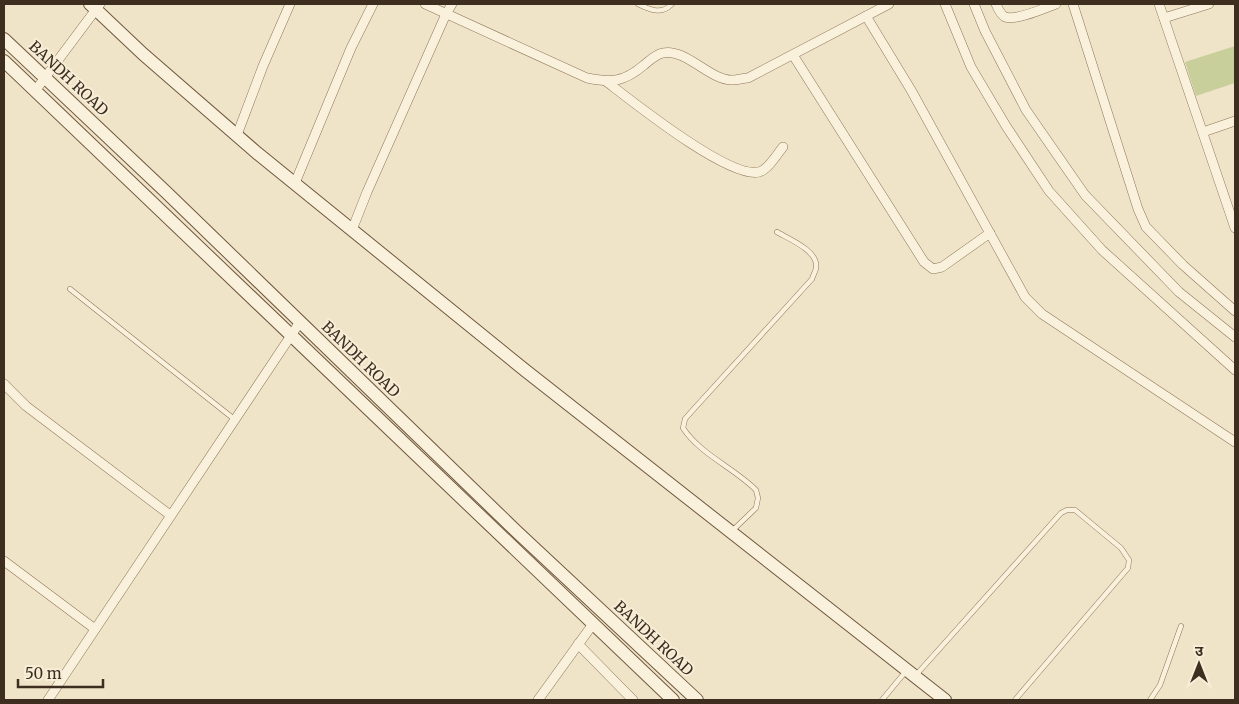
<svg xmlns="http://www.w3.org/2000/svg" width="1239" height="704" font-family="Merriweather,'Noto Sans Devanagari',serif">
	<rect width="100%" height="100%" fill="#f0e4c8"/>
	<!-- green -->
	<path fill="#c9cf9b" d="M 1235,46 L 1235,83 L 1196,96 L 1185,62 Z"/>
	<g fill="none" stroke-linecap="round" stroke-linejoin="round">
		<defs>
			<g id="lane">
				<path d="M 638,4 C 650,10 662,15 672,4"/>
				<path d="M 70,289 L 234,419"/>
				<path d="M 732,531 L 756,508 L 758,498 L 756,490 C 734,468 700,454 683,428 L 685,419 L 692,411 L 812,279 C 813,275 816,271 816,268 C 819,251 789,239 777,232"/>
				<path d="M 916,675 L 1061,513 L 1067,510 L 1075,510 L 1121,548 L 1129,560 L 1128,568 L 1015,700"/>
				<path d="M 882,700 L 907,670"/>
				<path d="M 1150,700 L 1160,685 L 1181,626"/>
			</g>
			<g id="street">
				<path d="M 425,4 L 587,78 C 612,83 624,82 644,65 C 649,61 656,54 663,53 C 686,48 710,81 733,80 C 738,80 743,78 748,78 L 889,4"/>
				<path d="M 945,4 L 971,67 L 1006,126 L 1049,191 L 1102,250 L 1235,370"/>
				<path d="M 974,4 L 985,31 L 1026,110 L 1085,195 L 1179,292 L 1235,337"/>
				<path d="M 996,4 C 998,9 1000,14 1005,17 C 1016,21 1045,8 1056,4"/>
				<path d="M 1073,4 L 1138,209 L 1146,227 L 1183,265 L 1235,311"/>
				<path d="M 1159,4 L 1235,228"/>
				<path d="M 866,16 L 911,90 L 1025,297 L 1042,314 L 1235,442"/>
				<path d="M 1164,18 L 1209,4"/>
				<path d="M 793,55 L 924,262 L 933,269 L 942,267 L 990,233"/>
				<path d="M 607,82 C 633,102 729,179 759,172 C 768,170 777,154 783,147"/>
				<path d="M 35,91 L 100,4"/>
				<path d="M 1203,132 L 1235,121"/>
				<path d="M 237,135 L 263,66 L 290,4"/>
				<path d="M 295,183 L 351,48 L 373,4"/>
				<path d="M 352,230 L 367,192 L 446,14 L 452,4"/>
				<path d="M 4,384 L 26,406 L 170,515"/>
				<path d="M 4,561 L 95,629"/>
				<path d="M 578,644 L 633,700"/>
				<path d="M 48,700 L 300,322"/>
				<path d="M 538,700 L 593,624"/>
			</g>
			<g id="secondary">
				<path d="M 90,4 L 143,54 L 257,153 L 526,371 L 945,700"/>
				<path d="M 4,39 L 166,192 L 516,531 L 697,700"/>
				<path d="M 4,61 L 673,700"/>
			</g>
		</defs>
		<!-- lane casing -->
		<use href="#lane" stroke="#8d765c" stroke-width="5.5"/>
		<!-- street casing -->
		<use href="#street" stroke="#8d765c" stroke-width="10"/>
		<!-- secondary casing -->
		<use href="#secondary" stroke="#6f573f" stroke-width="14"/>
		<!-- lane -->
		<use href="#lane" stroke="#faf1dc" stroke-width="4.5"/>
		<!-- street -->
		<use href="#street" stroke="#faf1dc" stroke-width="9"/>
		<!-- secondary -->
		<use href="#secondary" stroke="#faf1dc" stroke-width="12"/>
	</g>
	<g text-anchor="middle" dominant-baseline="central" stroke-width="4" stroke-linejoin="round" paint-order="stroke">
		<!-- street labels -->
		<g font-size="15" fill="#3d2e20" stroke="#f7eed8">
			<text transform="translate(69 78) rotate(43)">BANDH ROAD</text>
			<text transform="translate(361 359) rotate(44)">BANDH ROAD</text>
			<text transform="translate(654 638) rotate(43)">BANDH ROAD</text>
		</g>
	</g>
	<!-- border -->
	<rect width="1239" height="704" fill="none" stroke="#3d2e20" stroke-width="10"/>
	<!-- north arrow -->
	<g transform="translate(1199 664)" stroke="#f7eed8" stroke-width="4" paint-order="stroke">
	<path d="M0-4L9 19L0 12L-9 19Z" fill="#3d2e20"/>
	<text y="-8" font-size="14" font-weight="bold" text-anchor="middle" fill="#3d2e20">उ</text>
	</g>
	<!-- scale -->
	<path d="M18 679v8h85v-8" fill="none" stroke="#3d2e20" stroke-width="2.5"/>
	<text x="25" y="679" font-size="15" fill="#3d2e20" stroke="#f7eed8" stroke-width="4" paint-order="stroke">50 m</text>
</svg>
